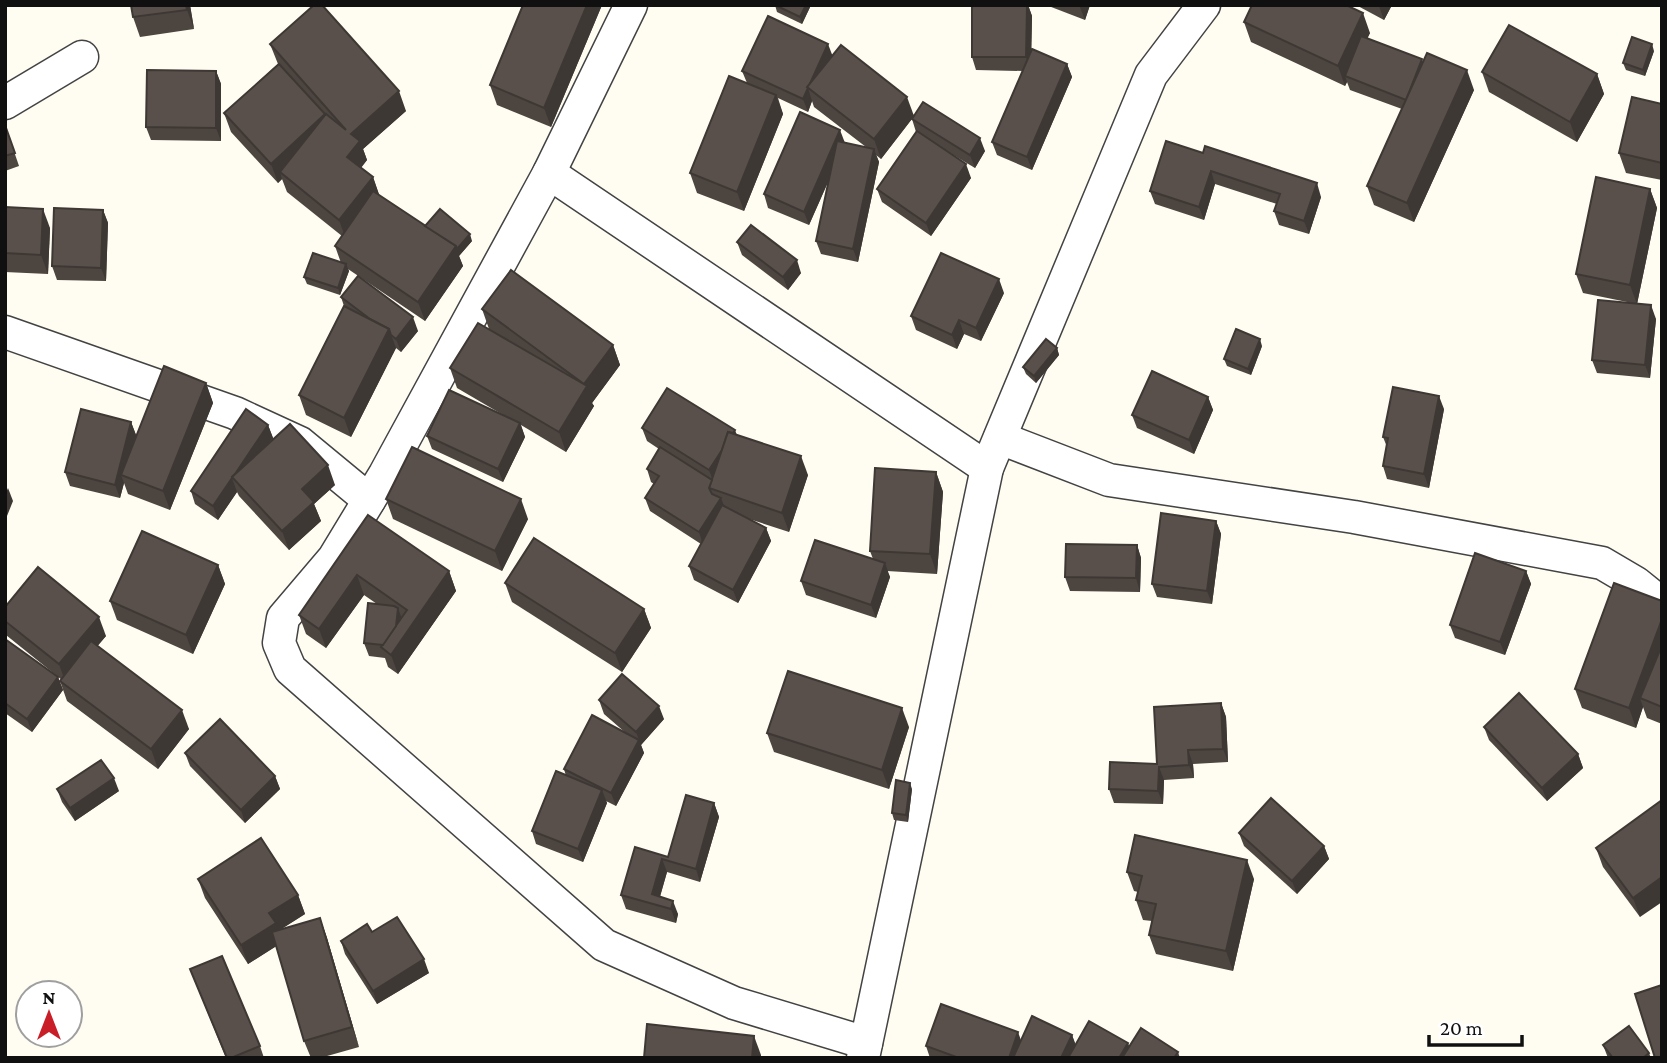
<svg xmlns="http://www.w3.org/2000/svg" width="1667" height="1063" font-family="'Crimson Pro',serif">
	<rect width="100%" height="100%" fill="#fffcf2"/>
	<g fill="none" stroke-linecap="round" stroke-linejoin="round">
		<defs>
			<g id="minor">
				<path d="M 631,5 L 549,173 L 385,474 L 334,558 L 283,618 L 279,643 L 290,669 L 604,945 L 734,1003 L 866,1043"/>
				<path d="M 5,103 L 82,57"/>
				<path d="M 549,173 L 987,468"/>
				<path d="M 5,332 L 235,413 L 300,443 L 369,500"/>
				<path d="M 1000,438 L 1109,480 L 1354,517 L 1602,563 L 1636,583 L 1662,604"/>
				<path d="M 863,1058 L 987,468 L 1151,75 L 1204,5"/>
			</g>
		</defs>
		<!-- minor casing -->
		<use href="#minor" stroke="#434343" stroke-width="35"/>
		<!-- minor -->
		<use href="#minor" stroke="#fff" stroke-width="32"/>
	</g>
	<!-- wall -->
	<g fill="#4d4540">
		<path d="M 190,5 L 194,29 L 140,37 L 133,17 Z"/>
		<path d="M 523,5 L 602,5 L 551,127 L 497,105 L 490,85 Z"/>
		<path d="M 775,5 L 811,5 L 802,24 L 777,12 Z"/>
		<path d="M 972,5 L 1028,5 L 1032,16 L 1031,53 L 1067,64 L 1072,77 L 1032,170 L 997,155 L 992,142 L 1023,71 L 976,70 L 972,57 Z"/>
		<path d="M 1046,5 L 1090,5 L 1085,20 Z"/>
		<path d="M 1356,5 L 1392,5 L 1384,20 Z"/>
		<path d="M 1244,22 L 1370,33 L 1367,38 L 1422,59 L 1423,62 L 1474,90 L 1414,222 L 1374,205 L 1367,186 L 1402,109 L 1350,90 L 1347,82 L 1345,86 L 1251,42 Z"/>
		<path d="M 270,44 L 406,111 L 363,149 L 367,160 L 361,168 L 373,177 L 379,195 L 425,226 L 472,241 L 459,256 L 463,266 L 425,321 L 348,269 L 349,271 L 340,295 L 307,284 L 304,277 L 341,263 L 335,246 L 342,236 L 287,192 L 282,179 L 278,183 L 231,132 L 224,113 L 278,64 Z"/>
		<path d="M 1654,51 L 1645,76 L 1626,70 L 1623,63 Z"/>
		<path d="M 832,56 L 914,115 L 985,151 L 975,168 L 945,150 L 971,178 L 931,236 L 882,202 L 877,189 L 916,132 L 912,119 L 881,159 L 876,155 L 879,162 L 858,262 L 821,254 L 816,241 L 829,180 L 809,225 L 768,208 L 764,194 L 845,143 L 866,147 L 814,107 L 812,101 L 808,112 L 778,98 L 783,114 L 744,211 L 697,193 L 690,173 L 747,83 L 742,71 Z"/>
		<path d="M 216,71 L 221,84 L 221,141 L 151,140 L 146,127 Z"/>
		<path d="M 1482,72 L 1597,74 L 1604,94 L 1577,142 L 1489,92 Z"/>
		<path d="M 1662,104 L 1662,180 L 1626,173 L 1619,153 Z"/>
		<path d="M 5,125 L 19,166 L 5,171 Z"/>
		<path d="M 1166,141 L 1321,197 L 1309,234 L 1279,225 L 1274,211 L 1277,204 L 1215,184 L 1204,220 L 1155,204 L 1150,191 Z"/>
		<path d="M 1650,189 L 1657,208 L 1637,304 L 1656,319 L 1650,378 L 1597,373 L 1592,360 L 1632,303 L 1583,293 L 1576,274 Z"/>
		<path d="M 5,207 L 50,228 L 48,274 L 5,272 Z"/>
		<path d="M 103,210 L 108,223 L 106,281 L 57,280 L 52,266 Z"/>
		<path d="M 737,242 L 801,273 L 788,290 L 742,255 Z"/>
		<path d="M 1004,293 L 981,341 L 964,334 L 957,349 L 916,330 L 911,316 Z"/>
		<path d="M 341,297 L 418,331 L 401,352 L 396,348 L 351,437 L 306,415 L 299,395 L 344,306 Z"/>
		<path d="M 482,309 L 613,345 L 620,365 L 592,403 L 594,406 L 566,452 L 521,425 L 525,437 L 503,482 L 432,449 L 427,436 L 510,419 L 457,388 L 450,368 L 493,332 L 489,329 Z"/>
		<path d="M 1262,346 L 1251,375 L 1227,366 L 1224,359 Z"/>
		<path d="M 1057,348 L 1059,355 L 1036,383 L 1026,374 L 1023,367 Z"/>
		<path d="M 206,383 L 213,403 L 170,510 L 128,494 L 124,483 L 120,498 L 70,486 L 65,472 L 131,422 L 136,435 Z"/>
		<path d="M 1208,397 L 1213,410 L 1194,454 L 1137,428 L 1132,415 Z"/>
		<path d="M 1444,409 L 1429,488 L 1387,479 L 1383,466 L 1387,447 L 1383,437 Z"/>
		<path d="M 268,425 L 273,438 L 335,485 L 314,504 L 321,521 L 289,550 L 239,496 L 237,492 L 218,520 L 195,504 L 191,491 Z"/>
		<path d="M 642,428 L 736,435 L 808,475 L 789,532 L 746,518 L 766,528 L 771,541 L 738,603 L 694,580 L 689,566 L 701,544 L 650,511 L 645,498 L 654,484 L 651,482 L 647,469 L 659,449 L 647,441 Z"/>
		<path d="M 936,472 L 943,492 L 937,574 L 887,571 L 890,577 L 876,618 L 806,595 L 801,581 L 873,559 L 870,551 Z"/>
		<path d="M 386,499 L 528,519 L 502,571 L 393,519 Z"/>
		<path d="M 368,515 L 449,571 L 456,591 L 398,674 L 388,667 L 385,658 L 369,656 L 364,643 L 377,604 L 364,595 L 326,648 L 306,634 L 299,615 Z"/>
		<path d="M 1216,521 L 1221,534 L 1212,604 L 1157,597 L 1152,584 Z"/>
		<path d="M 1137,545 L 1141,558 L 1140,592 L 1070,591 L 1065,577 Z"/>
		<path d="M 218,565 L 225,584 L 193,654 L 117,620 L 110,601 Z"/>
		<path d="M 1526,571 L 1531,584 L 1505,655 L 1455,638 L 1450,625 Z"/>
		<path d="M 505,583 L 644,609 L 651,628 L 622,672 L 512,602 Z"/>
		<path d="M 1662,601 L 1662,724 L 1647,718 L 1643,707 L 1636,728 L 1582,708 L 1575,689 Z"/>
		<path d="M 5,607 L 106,636 L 97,646 L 189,729 L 158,769 L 67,701 L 60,681 L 62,680 L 6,635 Z"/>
		<path d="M 5,639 L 58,677 L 63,690 L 32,732 L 5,713 Z"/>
		<path d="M 599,700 L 664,719 L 641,745 L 644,753 L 616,806 L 606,801 L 607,803 L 583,862 L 536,844 L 532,831 L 566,776 L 564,769 L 627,734 L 604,714 Z"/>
		<path d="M 1221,703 L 1226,717 L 1228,762 L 1193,764 L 1194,778 L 1164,780 L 1163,804 L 1114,803 L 1109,789 L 1157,764 Z"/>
		<path d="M 909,727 L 889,789 L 774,752 L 767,733 Z"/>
		<path d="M 1484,727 L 1578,754 L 1583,768 L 1547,801 L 1489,740 Z"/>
		<path d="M 185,753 L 275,776 L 280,789 L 245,823 L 190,766 Z"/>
		<path d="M 57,789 L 119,791 L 75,821 L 62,802 Z"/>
		<path d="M 912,789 L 908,822 L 894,820 L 892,813 Z"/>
		<path d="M 1662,800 L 1640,917 L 1603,867 L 1596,848 Z"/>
		<path d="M 714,803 L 719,817 L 700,882 L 667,872 L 660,897 L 678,914 L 676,923 L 626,909 L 621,895 L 635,847 L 668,857 Z"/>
		<path d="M 1239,833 L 1324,846 L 1329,859 L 1297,894 L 1244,846 Z"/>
		<path d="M 1127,872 L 1254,879 L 1233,971 L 1156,954 L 1149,935 L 1152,921 L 1143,920 L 1136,900 L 1138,892 L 1134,891 Z"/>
		<path d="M 198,879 L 298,895 L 305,914 L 280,930 L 320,918 L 327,938 L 359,1047 L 320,1058 L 311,1058 L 304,1041 L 276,946 L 248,964 L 205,898 Z"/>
		<path d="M 372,932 L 429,973 L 377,1004 L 345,954 L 341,941 Z"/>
		<path d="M 190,969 L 260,1046 L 264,1058 L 226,1058 Z"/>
		<path d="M 1072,1035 L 1075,1044 L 1129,1046 L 1178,1052 L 1180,1058 L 930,1058 L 926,1046 L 1021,1040 Z"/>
		<path d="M 1603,1045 L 1649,1053 L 1651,1058 L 1608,1058 Z"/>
	</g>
	<!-- shaded-wall -->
	<g fill="#3e3834">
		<path d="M 186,5 L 190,5 L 194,29 L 187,10 Z"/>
		<path d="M 587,5 L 602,5 L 551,127 L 544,108 Z"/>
		<path d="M 806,5 L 811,5 L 802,24 L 800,17 Z"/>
		<path d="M 1027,5 L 1028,5 L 1032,16 L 1031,71 L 1026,57 Z"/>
		<path d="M 1079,5 L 1090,5 L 1085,20 Z"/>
		<path d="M 1380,5 L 1392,5 L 1384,20 L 1379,6 Z"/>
		<path d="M 1363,13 L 1370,33 L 1349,78 L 1345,76 L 1347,82 L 1345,86 L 1338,66 Z"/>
		<path d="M 828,44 L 833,57 L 808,88 Z"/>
		<path d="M 1652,44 L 1654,51 L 1645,76 L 1643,70 Z"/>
		<path d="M 1067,64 L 1072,77 L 1032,170 L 1027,157 Z"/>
		<path d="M 1467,70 L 1474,90 L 1414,222 L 1407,203 Z"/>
		<path d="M 216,71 L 221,84 L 221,141 L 216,128 Z"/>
		<path d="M 1597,74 L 1604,94 L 1577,142 L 1570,122 Z"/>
		<path d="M 808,88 L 812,101 L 808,112 L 803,99 Z"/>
		<path d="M 399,91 L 406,111 L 363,149 L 367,160 L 354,176 L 347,157 L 351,134 Z"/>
		<path d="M 776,95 L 783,114 L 744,211 L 737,192 Z"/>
		<path d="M 907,97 L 914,116 L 881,159 L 874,139 Z"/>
		<path d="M 325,114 L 332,133 L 280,172 L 282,179 L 278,183 L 271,164 Z"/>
		<path d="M 840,130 L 845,143 L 809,225 L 804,212 Z"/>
		<path d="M 980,138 L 985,151 L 975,168 L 970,155 Z"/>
		<path d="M 874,149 L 879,162 L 858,262 L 853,249 Z"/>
		<path d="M 966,164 L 971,178 L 931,236 L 926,223 Z"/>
		<path d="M 1211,171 L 1215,184 L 1204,220 L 1199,207 Z"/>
		<path d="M 373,177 L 380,197 L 346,239 L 339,220 Z"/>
		<path d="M 1317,183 L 1321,197 L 1309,234 L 1304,221 Z"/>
		<path d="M 1650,189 L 1657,208 L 1637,304 L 1630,285 Z"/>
		<path d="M 43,209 L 50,228 L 48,274 L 41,255 Z"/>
		<path d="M 103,210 L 108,223 L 106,281 L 101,268 Z"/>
		<path d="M 470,234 L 472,241 L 459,256 L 463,266 L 425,321 L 418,302 L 456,246 Z"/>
		<path d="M 797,260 L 801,273 L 788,290 L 783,277 Z"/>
		<path d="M 346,264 L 349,271 L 340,295 L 338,288 Z"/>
		<path d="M 999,279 L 1004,293 L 981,341 L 976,328 Z"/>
		<path d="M 1651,305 L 1656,319 L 1650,378 L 1645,365 Z"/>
		<path d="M 413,317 L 418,331 L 401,352 L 396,339 Z"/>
		<path d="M 959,320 L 964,334 L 957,349 L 952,335 Z"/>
		<path d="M 389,329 L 396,348 L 351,437 L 344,418 Z"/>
		<path d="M 1260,339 L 1262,346 L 1251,375 L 1248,369 Z"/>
		<path d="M 613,345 L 620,365 L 592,403 L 594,406 L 566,452 L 559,432 L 584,384 Z"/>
		<path d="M 1057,348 L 1059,355 L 1036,383 L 1034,376 Z"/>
		<path d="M 206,383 L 213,403 L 170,510 L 163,491 Z"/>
		<path d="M 1439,396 L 1444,409 L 1429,488 L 1424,474 Z"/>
		<path d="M 1208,397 L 1213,410 L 1194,454 L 1189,440 Z"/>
		<path d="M 131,422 L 136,435 L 121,475 L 124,483 L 120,498 L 115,485 Z"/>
		<path d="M 520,423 L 525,437 L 503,482 L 498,469 Z"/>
		<path d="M 268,425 L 273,438 L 232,478 Z"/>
		<path d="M 735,430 L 740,443 L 714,483 L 709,470 Z"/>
		<path d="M 801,456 L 808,475 L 789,532 L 782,513 Z"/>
		<path d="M 328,465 L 335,485 L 314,504 L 321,521 L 289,550 L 282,531 L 302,489 Z"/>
		<path d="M 936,472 L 943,492 L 937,574 L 930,554 Z"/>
		<path d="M 232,478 L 237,492 L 218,520 L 213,506 Z"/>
		<path d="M 8,488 L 13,501 L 5,521 L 5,495 Z"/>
		<path d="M 721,498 L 726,511 L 703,545 L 699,532 Z"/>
		<path d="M 521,499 L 528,519 L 502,571 L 495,551 Z"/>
		<path d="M 1216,521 L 1221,534 L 1212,604 L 1207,591 Z"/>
		<path d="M 766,528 L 771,541 L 738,603 L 733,590 Z"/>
		<path d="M 1137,545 L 1141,558 L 1140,592 L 1136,578 Z"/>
		<path d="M 885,563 L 890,577 L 876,618 L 871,605 Z"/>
		<path d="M 218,565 L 225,584 L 193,654 L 186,635 Z"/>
		<path d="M 449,571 L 456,591 L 398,674 L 391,655 L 398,608 L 403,622 Z"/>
		<path d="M 1526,571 L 1531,584 L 1505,655 L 1500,642 Z"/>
		<path d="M 357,575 L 364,595 L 326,648 L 319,629 Z"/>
		<path d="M 644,609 L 651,628 L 622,672 L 615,653 Z"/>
		<path d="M 99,617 L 106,636 L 66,684 L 59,664 Z"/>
		<path d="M 1662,619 L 1662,657 L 1640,698 L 1643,707 L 1636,728 L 1629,708 Z"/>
		<path d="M 58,677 L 63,690 L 32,732 L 27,719 Z"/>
		<path d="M 1221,703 L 1226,717 L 1228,762 L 1223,749 Z"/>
		<path d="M 659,706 L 664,719 L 641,745 L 644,753 L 616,806 L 611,793 L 639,740 L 636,732 Z"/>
		<path d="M 902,708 L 909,727 L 889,789 L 882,770 Z"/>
		<path d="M 182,710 L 189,729 L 158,769 L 151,749 Z"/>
		<path d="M 1188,750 L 1193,764 L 1194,778 L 1189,765 Z"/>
		<path d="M 1578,754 L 1583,768 L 1547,801 L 1542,788 Z"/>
		<path d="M 1159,767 L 1164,780 L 1163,804 L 1158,791 Z"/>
		<path d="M 275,776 L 280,789 L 245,823 L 241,810 Z"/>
		<path d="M 114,778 L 119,791 L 75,821 L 70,808 Z"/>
		<path d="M 910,783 L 912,789 L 908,822 L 906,815 Z"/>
		<path d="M 602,790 L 607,803 L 583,862 L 578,849 Z"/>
		<path d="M 714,803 L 719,817 L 700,882 L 696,869 Z"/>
		<path d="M 1324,846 L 1329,859 L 1297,894 L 1292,881 Z"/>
		<path d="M 662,859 L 667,872 L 657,906 L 652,894 Z"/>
		<path d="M 1247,860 L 1254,879 L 1233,971 L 1226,951 Z"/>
		<path d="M 1662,877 L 1662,902 L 1640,917 L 1633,898 Z"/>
		<path d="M 298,895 L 305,914 L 278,931 L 283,942 L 248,964 L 241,945 L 269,913 Z"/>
		<path d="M 673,901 L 678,914 L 676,923 L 671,909 Z"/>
		<path d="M 320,918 L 327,938 L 359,1047 L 352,1027 Z"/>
		<path d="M 424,959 L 429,973 L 377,1004 L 373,991 Z"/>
		<path d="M 1018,1032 L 1023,1046 L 1019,1058 L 1009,1058 Z"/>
		<path d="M 1072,1035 L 1077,1048 L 1072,1058 L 1061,1058 Z"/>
		<path d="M 754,1036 L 761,1055 L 761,1058 L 752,1058 Z"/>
		<path d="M 1128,1043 L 1133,1056 L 1132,1058 L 1119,1058 Z"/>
	</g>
	<!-- building -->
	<g fill="#59504b" stroke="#3e3834" stroke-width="2">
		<path d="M 131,5 L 186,5 L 187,10 L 133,17 Z"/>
		<path d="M 314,5 L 322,5 L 399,91 L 351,134 L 360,141 L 347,157 L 373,177 L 339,220 L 280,172 L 326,114 L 346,130 L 270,44 Z"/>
		<path d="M 523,5 L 587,5 L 544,108 L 490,85 Z"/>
		<path d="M 775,5 L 806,5 L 800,17 Z"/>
		<path d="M 972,5 L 1027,5 L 1026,57 L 972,57 Z"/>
		<path d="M 1252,5 L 1346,5 L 1363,13 L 1338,66 L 1244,22 Z"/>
		<path d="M 768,16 L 828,44 L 803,99 L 742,71 Z"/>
		<path d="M 1509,25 L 1597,74 L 1570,122 L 1482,72 Z"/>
		<path d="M 1361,36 L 1422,59 L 1406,100 L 1345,76 Z"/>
		<path d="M 1632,37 L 1652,44 L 1643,70 L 1623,63 Z"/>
		<path d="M 841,45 L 907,97 L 874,139 L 807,87 Z"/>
		<path d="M 1032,49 L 1067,64 L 1027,157 L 992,142 Z"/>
		<path d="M 1427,53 L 1467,70 L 1407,203 L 1367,186 Z"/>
		<path d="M 279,64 L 325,114 L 271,164 L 224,113 Z"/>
		<path d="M 147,70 L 216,71 L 216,128 L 146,127 Z"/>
		<path d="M 729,76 L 776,95 L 737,192 L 690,173 Z"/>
		<path d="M 1632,97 L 1662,104 L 1662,163 L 1619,153 Z"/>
		<path d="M 923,102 L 980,138 L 970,155 L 912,119 Z"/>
		<path d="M 800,112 L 840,130 L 804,212 L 764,194 Z"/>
		<path d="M 5,125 L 15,153 L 5,156 Z"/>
		<path d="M 917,131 L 966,164 L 926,223 L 877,189 Z"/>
		<path d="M 837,141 L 874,149 L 853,249 L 816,241 Z"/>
		<path d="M 1166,141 L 1203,153 L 1205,146 L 1317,183 L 1304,221 L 1274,211 L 1280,194 L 1211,171 L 1199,207 L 1150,191 Z"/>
		<path d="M 1596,177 L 1650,189 L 1630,285 L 1576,274 Z"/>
		<path d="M 373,191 L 456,246 L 418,302 L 335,246 Z"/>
		<path d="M 5,207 L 43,209 L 41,255 L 5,253 Z"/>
		<path d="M 54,208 L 103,210 L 101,268 L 52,266 Z"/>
		<path d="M 440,209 L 470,234 L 457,249 L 456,246 L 425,226 Z"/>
		<path d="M 751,225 L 797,260 L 783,277 L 737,242 Z"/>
		<path d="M 313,253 L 346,264 L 338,288 L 304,277 Z"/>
		<path d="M 941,253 L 999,279 L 976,328 L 959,320 L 952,335 L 911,316 Z"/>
		<path d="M 511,270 L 613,345 L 584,384 L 482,309 Z"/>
		<path d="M 358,276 L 413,317 L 396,339 L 391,335 L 389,329 L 370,319 L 341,297 Z"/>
		<path d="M 1598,300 L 1651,305 L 1645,365 L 1592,360 Z"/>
		<path d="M 344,306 L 389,329 L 344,418 L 299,395 Z"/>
		<path d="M 478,323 L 587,386 L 559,432 L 450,368 Z"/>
		<path d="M 1236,329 L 1260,339 L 1248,369 L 1224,359 Z"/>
		<path d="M 1046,339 L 1057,348 L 1034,376 L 1023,367 Z"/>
		<path d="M 164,366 L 206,383 L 163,491 L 121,475 Z"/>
		<path d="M 1152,371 L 1208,397 L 1189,440 L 1132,415 Z"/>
		<path d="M 1393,387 L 1439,396 L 1424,474 L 1383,466 L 1388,438 L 1383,437 Z"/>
		<path d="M 667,388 L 735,430 L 733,433 L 728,432 L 722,450 L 709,470 L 642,428 Z"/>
		<path d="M 449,390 L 520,423 L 498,469 L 427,436 Z"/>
		<path d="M 81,409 L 131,422 L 115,485 L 65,472 Z"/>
		<path d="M 246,409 L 268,425 L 235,474 L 232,477 L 232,478 L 213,506 L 191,491 Z"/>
		<path d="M 290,424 L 328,465 L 302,489 L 314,502 L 282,531 L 232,477 Z"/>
		<path d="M 728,432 L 801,456 L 782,513 L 709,488 Z"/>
		<path d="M 412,447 L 521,499 L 495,551 L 386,499 Z"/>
		<path d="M 660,447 L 712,480 L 709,488 L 712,494 L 721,498 L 699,532 L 645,498 L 659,476 L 647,469 Z"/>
		<path d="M 875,468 L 936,472 L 930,554 L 870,551 Z"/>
		<path d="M 722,505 L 766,528 L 733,590 L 689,566 Z"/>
		<path d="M 1161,513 L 1216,521 L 1207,591 L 1152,584 Z"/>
		<path d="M 368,515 L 449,571 L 391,655 L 381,647 L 407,610 L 357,575 L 319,629 L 299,615 Z"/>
		<path d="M 142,531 L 218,565 L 186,635 L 110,601 Z"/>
		<path d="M 534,538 L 644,609 L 615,653 L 505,583 Z"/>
		<path d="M 815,540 L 885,563 L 871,605 L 801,581 Z"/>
		<path d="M 1066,544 L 1137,545 L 1136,578 L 1065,577 Z"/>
		<path d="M 1475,553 L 1526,571 L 1500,642 L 1450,625 Z"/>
		<path d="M 38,567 L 99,617 L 59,664 L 5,621 L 5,607 Z"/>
		<path d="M 1614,583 L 1662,601 L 1662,619 L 1629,708 L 1575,689 Z"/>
		<path d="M 368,603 L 394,606 L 398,608 L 396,626 L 383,645 L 364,643 Z"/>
		<path d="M 5,639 L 58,677 L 27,719 L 5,703 Z"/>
		<path d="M 91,641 L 182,710 L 151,749 L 60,681 Z"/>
		<path d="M 1662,645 L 1662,707 L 1640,698 Z"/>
		<path d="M 788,671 L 902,708 L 882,770 L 767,733 Z"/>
		<path d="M 622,674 L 659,706 L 636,732 L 599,700 Z"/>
		<path d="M 1519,693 L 1578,754 L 1542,788 L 1484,727 Z"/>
		<path d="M 1221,703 L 1223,749 L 1188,750 L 1189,765 L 1159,767 L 1158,791 L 1109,789 L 1110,762 L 1157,764 L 1154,707 Z"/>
		<path d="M 592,715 L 639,740 L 611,793 L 564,769 Z"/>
		<path d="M 220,719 L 275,776 L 241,810 L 185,753 Z"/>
		<path d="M 101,760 L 114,778 L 70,808 L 57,789 Z"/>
		<path d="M 556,771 L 602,790 L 578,849 L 532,831 Z"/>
		<path d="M 896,780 L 910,783 L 906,815 L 892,813 Z"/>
		<path d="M 686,795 L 714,803 L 696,869 L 662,859 L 652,894 L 673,901 L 671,909 L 621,895 L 635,847 L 668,857 Z"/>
		<path d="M 1271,798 L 1324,846 L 1292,881 L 1239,833 Z"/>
		<path d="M 1662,800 L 1662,877 L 1633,898 L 1596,848 Z"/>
		<path d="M 1135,835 L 1247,860 L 1226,951 L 1149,935 L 1156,904 L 1136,900 L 1142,876 L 1127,872 Z"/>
		<path d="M 261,838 L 298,895 L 269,913 L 276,923 L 241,945 L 198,879 Z"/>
		<path d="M 397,917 L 424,959 L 373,991 L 341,941 L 367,924 L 372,932 Z"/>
		<path d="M 320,918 L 352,1027 L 304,1041 L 272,932 Z"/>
		<path d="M 222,956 L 260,1046 L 231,1058 L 227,1058 L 190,969 Z"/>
		<path d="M 1662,985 L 1662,1058 L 1655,1058 L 1635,994 Z"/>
		<path d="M 941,1004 L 1018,1032 L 1009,1058 L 959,1058 L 926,1046 Z"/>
		<path d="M 1032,1016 L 1072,1035 L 1061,1058 L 1013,1058 Z"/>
		<path d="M 1089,1021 L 1128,1043 L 1119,1058 L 1068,1058 Z"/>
		<path d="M 647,1024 L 754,1036 L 752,1058 L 644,1058 Z"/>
		<path d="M 1629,1026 L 1649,1053 L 1643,1058 L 1613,1058 L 1603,1045 Z"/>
		<path d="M 1141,1028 L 1178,1052 L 1174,1058 L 1122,1058 Z"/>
	</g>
	<!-- border -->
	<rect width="1667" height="1063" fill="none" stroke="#101010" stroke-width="14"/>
	<!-- north arrow -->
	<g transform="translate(49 1014)"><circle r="33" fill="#ffffff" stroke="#9f9f9f" stroke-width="2"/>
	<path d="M0-5L12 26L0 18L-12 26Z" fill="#c91e27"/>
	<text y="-10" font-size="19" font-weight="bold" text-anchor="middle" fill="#101010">N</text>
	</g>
	<!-- scale -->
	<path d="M1429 1035v10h93v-10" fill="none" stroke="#101010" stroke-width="3.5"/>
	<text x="1440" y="1035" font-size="21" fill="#101010" stroke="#ffffff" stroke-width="5" paint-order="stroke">20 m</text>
</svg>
